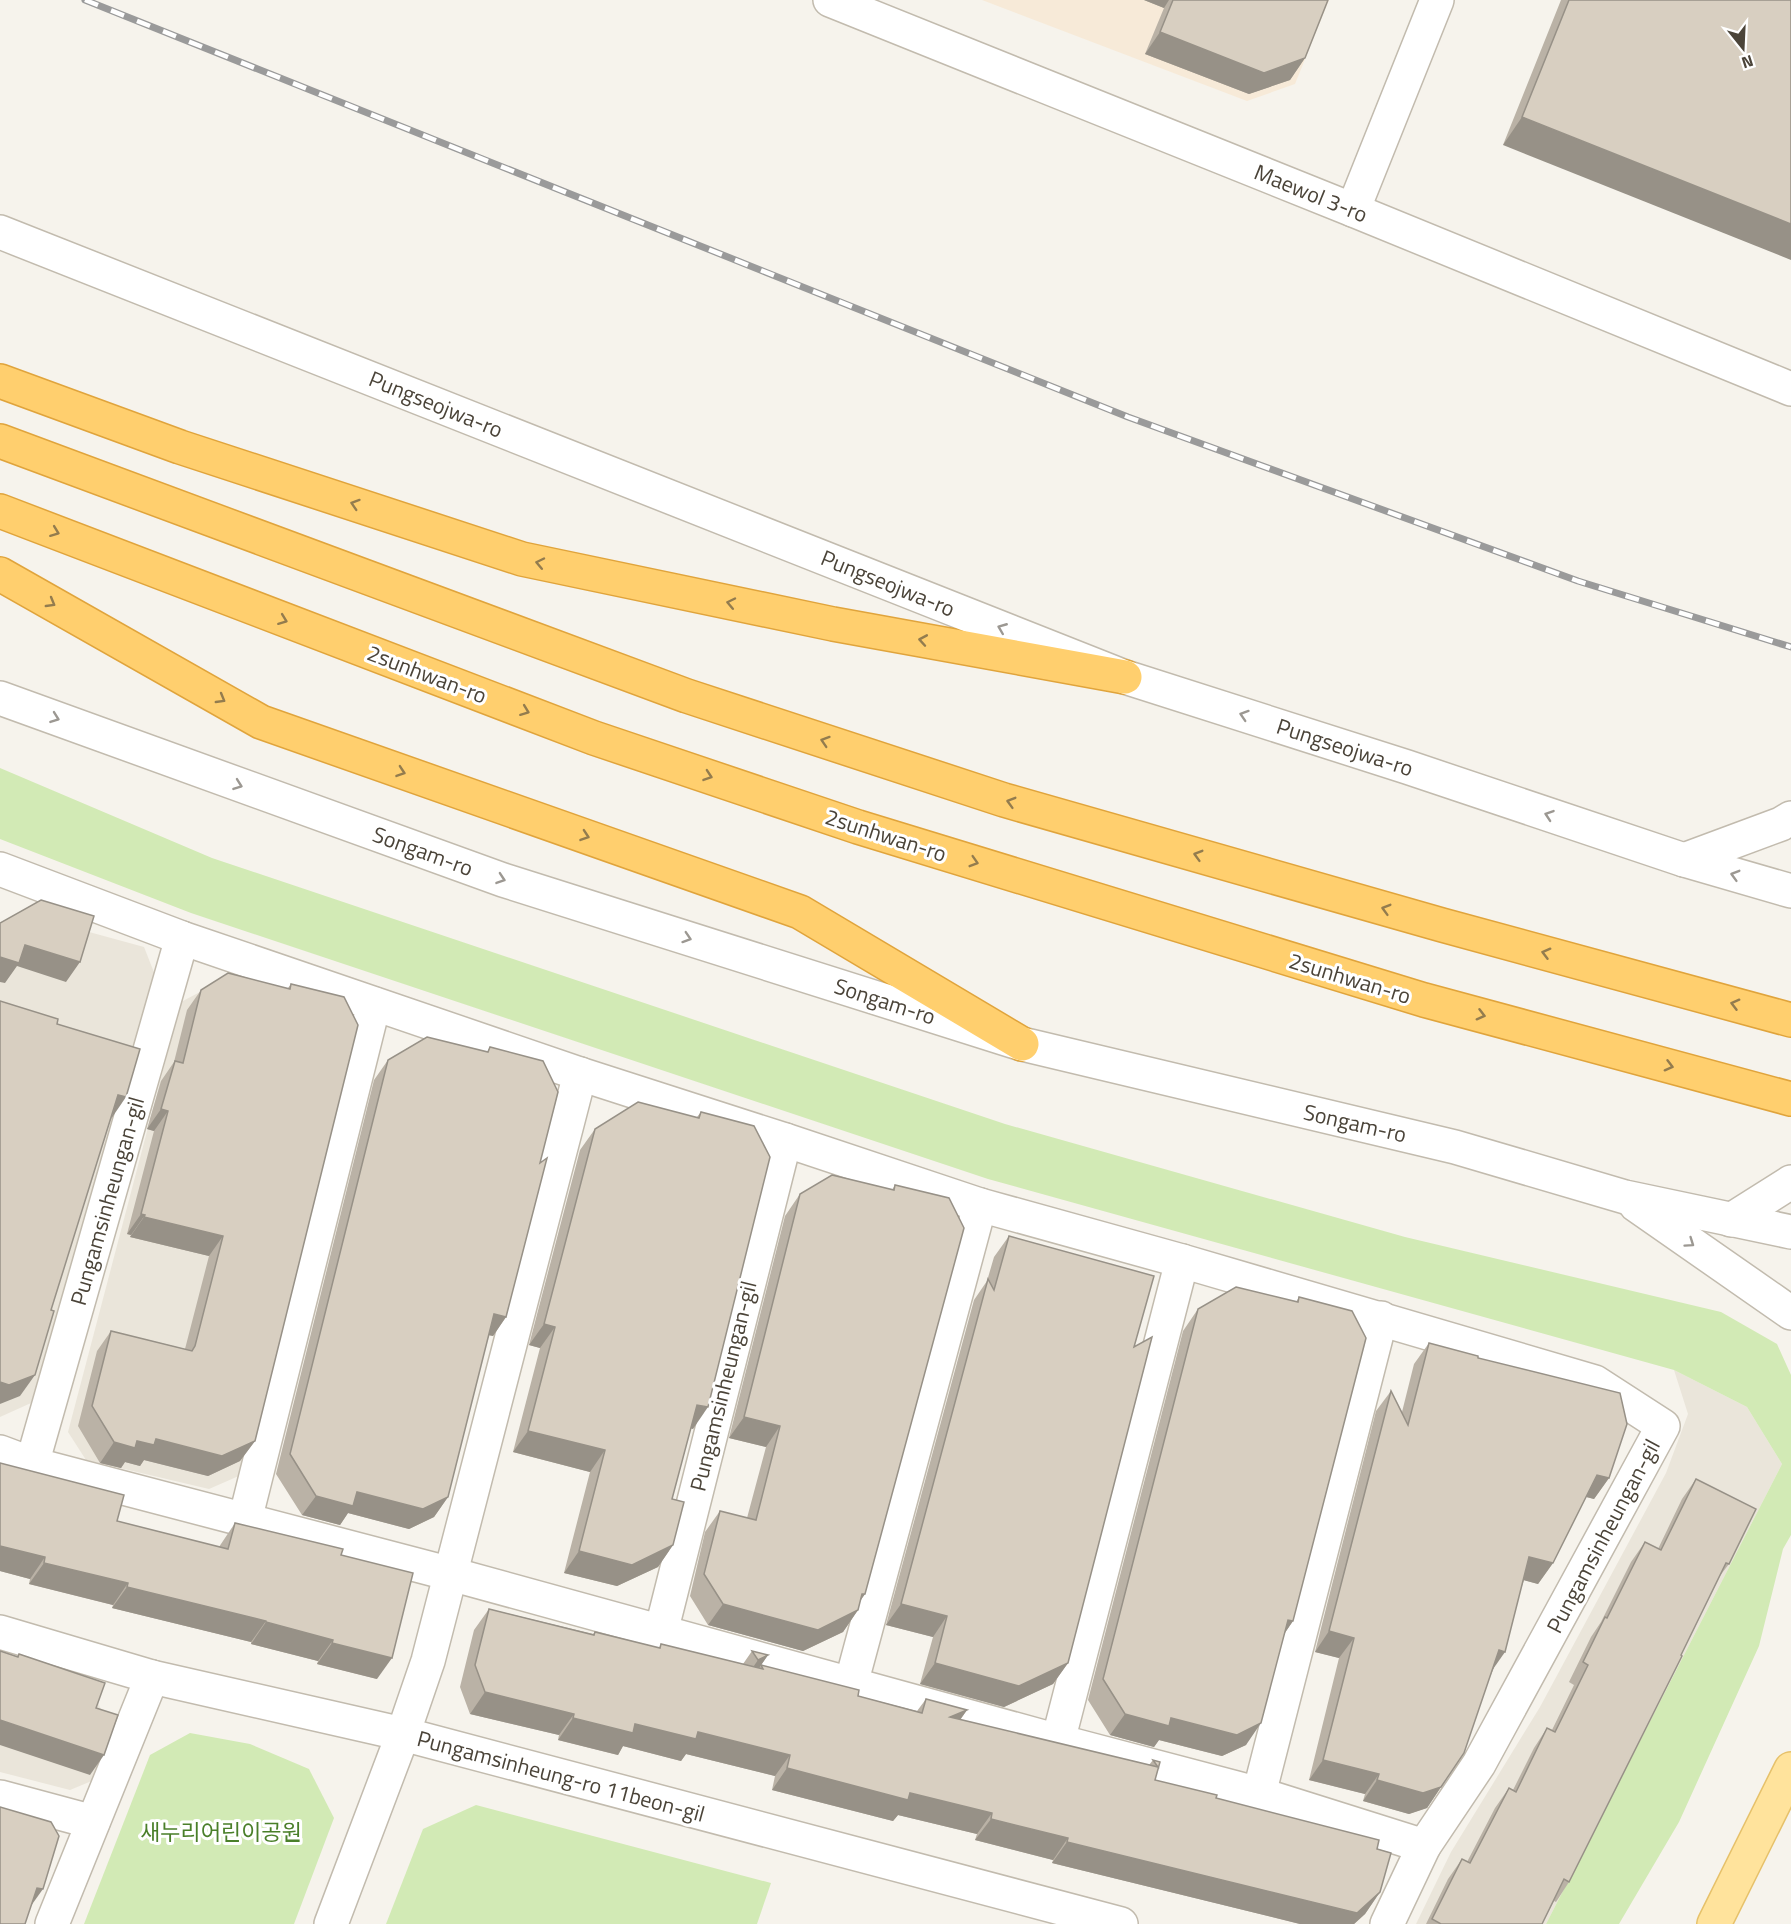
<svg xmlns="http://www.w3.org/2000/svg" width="1791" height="1924" font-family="'Titillium Web','Noto Sans KR',sans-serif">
	<rect width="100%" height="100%" fill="#f6f3ec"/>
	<!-- residential -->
	<g fill="#eae5da">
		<path d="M 27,915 L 144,947 L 159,985 L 31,1403 L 0,1417 L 0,927 Z"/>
		<path d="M 217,983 L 336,1010 L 241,1475 L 209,1489 L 86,1460 L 68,1432 L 181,1002 Z"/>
		<path d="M 1674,1370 L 1747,1407 L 1782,1464 L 1546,1924 L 1416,1924 L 1451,1852 L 1540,1707 L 1666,1473 L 1688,1414 Z"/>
		<path d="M 0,1666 L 96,1698 L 110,1730 L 94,1780 L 70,1790 L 0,1772 Z"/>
	</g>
	<!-- commercial -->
	<path fill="#f7ead8" d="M 982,0 L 1329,0 L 1295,84 L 1247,101 Z"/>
	<!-- green -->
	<g fill="#d2eab5">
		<path d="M 0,768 L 212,858 L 1005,1124 L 1405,1237 L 1721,1312 L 1777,1344 L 1791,1375 L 1791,1535 L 1783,1549 L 1759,1646 L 1679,1822 L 1619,1924 L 1546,1924 L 1782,1464 L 1747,1407 L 1674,1370 L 988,1179 L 191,913 L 0,839 Z"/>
		<path d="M 190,1733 L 250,1744 L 309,1769 L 334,1818 L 294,1924 L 84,1924 L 150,1755 Z"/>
		<path d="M 476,1805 L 771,1883 L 757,1924 L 386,1924 L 423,1829 Z"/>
	</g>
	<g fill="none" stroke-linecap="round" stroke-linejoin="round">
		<defs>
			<g id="minor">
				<path d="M 830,0 L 1353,210 L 1791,389"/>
				<path d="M 1353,210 L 1437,0"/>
				<path d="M 0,232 L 1125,677 L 1407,767 L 1684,860 L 1791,891"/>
				<path d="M 0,698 L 503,880 L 1022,1044 L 1455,1147 L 1625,1197 L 1791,1232"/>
				<path d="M 1684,860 L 1781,824 L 1791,818"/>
				<path d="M 0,869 L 182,938 L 580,1074 L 785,1140 L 980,1205 L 1182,1261 L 1595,1382 L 1663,1426 L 1479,1764 L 1424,1846 L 1387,1924"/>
				<path d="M 1636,1205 L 1791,1313"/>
				<path d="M 1731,1220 L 1791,1182"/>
				<path d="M 0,1452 L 32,1464 L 451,1574 L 1058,1741 L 1259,1794 L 1424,1846"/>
				<path d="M 32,1464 L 182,938"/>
				<path d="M 245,1520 L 374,1004"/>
				<path d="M 0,1632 L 152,1677 L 403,1734 L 1121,1924"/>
				<path d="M 661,1632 L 785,1140"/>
				<path d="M 851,1684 L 980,1205"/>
				<path d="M 1058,1741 L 1182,1261"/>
				<path d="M 1259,1794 L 1381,1318"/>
				<path d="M 0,1797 L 93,1822"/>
				<path d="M 52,1924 L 152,1677"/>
				<path d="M 331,1924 L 403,1734 L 428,1661 L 580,1074"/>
			</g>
			<path id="major" d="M 1714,1924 L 1791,1769"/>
			<g id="highway">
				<path d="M 0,381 L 180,447 L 522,559 L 833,624 L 1125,677"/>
				<path d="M 0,441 L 687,696 L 1004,800 L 1442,925 L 1791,1020"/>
				<path d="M 0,511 L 594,738 L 858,827 L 1424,1000 L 1791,1099"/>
				<path d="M 0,574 L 261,722 L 800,912 L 1022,1044"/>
			</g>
		</defs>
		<!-- minor casing -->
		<use href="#minor" stroke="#c2bbae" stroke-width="36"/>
		<!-- major casing -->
		<use href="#major" stroke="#e6c16a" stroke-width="36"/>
		<!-- highway casing -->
		<use href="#highway" stroke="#e0a43c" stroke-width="36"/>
		<!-- minor -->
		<use href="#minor" stroke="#fff" stroke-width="33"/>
		<!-- major -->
		<use href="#major" stroke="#ffe39c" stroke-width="33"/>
		<!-- highway -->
		<use href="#highway" stroke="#ffcf6e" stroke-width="33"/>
		<defs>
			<path id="rail" d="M 85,0 L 1128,417 L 1578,581 L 1791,647"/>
		</defs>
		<!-- rail casing -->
		<use href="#rail" stroke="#9a9a9a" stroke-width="7"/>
		<!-- rail -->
		<use href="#rail" stroke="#fff" stroke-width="4.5" stroke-dasharray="14" stroke-linecap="butt"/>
	</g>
	<!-- wall -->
	<g fill="#bab2a6">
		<path d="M 1144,0 L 1328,0 L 1305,58 L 1290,80 L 1249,94 L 1145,54 L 1164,8 Z"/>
		<path d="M 1561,0 L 1791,0 L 1503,145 Z"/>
		<path d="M 291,984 L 255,1441 L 240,1461 L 208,1476 L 144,1460 L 140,1466 L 125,1462 L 121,1468 L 100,1463 L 78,1426 L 97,1351 L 111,1331 L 185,1349 L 209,1256 L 130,1237 L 131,1235 L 127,1234 L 154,1131 L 147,1129 L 161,1081 L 174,1062 L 187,1010 L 201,990 L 288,988 Z"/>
		<path d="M 490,1047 L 540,1163 L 506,1317 L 493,1336 L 488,1335 L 448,1497 L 434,1517 L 409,1529 L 348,1513 L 340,1525 L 302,1515 L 276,1474 L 374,1080 L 388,1060 L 487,1052 Z"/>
		<path d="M 701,1112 L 693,1429 L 691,1428 L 672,1499 L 673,1545 L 658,1567 L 617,1586 L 564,1573 L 590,1472 L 513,1452 L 540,1348 L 529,1345 L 580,1150 L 595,1129 L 697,1117 Z"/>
		<path d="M 895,1185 L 865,1594 L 860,1601 L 858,1610 L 843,1632 L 803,1651 L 708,1625 L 690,1596 L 705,1532 L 720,1511 L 747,1518 L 766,1447 L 729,1438 L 785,1216 L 800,1194 L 892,1190 Z"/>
		<path d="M 1009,1236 L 1134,1347 L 1068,1663 L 1053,1684 L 1004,1707 L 920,1684 L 933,1637 L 886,1625 L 974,1300 L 987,1281 L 994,1257 Z"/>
		<path d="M 1299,1297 L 1293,1621 L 1284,1634 L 1246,1745 L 1222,1756 L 1159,1740 L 1154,1747 L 1110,1735 L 1088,1700 L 1183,1331 L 1198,1309 L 1296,1302 Z"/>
		<path d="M 1429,1343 L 1478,1358 L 1609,1478 L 1594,1499 L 1586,1497 L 1553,1563 L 1538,1584 L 1524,1580 L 1493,1670 L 1441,1787 L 1427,1808 L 1409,1814 L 1363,1801 L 1365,1794 L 1309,1780 L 1339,1658 L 1315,1652 L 1376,1411 L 1391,1391 L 1402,1412 L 1414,1364 Z"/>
		<path d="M 0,1463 L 117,1521 L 219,1547 L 235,1523 L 341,1555 L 377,1679 L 317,1664 L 318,1661 L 251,1644 L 251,1642 L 112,1608 L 113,1605 L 29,1584 L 30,1579 L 0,1571 Z"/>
		<path d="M 1696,1479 L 1729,1564 L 1719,1577 L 1569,1882 L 1556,1902 L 1554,1901 L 1542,1924 L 1426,1924 L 1448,1879 L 1462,1859 L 1467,1862 L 1495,1808 L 1509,1788 L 1513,1790 L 1534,1748 L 1547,1728 L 1552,1730 L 1574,1685 L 1569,1682 L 1591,1637 L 1601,1622 L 1631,1562 L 1645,1542 L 1658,1549 L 1682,1499 Z"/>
		<path d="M 489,1609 L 593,1634 L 595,1632 L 659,1648 L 661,1644 L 743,1664 L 752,1651 L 768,1655 L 759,1668 L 761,1665 L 858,1696 L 917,1711 L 926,1699 L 967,1710 L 960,1720 L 1149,1765 L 1153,1760 L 1160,1762 L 1155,1780 L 1377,1849 L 1380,1892 L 1365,1914 L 1354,1924 L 1300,1924 L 1052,1863 L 1053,1860 L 975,1840 L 977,1834 L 898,1815 L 893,1821 L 772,1790 L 775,1776 L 686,1754 L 681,1761 L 623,1746 L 618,1755 L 558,1740 L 559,1735 L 470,1714 L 460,1687 L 474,1630 Z"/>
	</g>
	<!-- shaded-wall -->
	<g fill="#979187">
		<path d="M 1144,0 L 1169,0 L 1164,8 Z"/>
		<path d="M 1160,32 L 1305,58 L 1290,80 L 1249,94 L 1145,54 Z"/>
		<path d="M 1522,117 L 1791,224 L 1791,260 L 1503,145 Z"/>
		<path d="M 25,945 L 80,962 L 66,982 L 17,966 L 5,983 L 0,982 L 0,957 Z"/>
		<path d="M 118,1095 L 126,1097 L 111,1119 Z"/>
		<path d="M 161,1109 L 168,1111 L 154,1131 L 147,1129 Z"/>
		<path d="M 141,1214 L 145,1215 L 131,1235 L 127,1234 Z"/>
		<path d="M 144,1217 L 223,1236 L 209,1256 L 130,1237 Z"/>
		<path d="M 494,1314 L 506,1317 L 493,1336 L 480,1333 Z"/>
		<path d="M 544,1324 L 555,1327 L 540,1348 L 529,1345 Z"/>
		<path d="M 35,1375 L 20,1396 L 0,1404 L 0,1382 Z"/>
		<path d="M 697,1405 L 708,1407 L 693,1429 L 682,1426 Z"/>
		<path d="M 744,1417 L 780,1426 L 766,1447 L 729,1438 Z"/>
		<path d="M 528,1431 L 605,1450 L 590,1472 L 513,1452 Z"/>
		<path d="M 156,1439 L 255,1441 L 240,1461 L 208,1476 L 144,1460 L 140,1466 L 125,1462 L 121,1468 L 100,1463 L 114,1442 Z"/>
		<path d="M 1597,1475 L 1609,1478 L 1594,1499 L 1583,1496 Z"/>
		<path d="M 357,1492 L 448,1497 L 434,1517 L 409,1529 L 348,1513 L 340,1525 L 302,1515 L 316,1496 Z"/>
		<path d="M 673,1545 L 658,1567 L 617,1586 L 564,1573 L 579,1551 Z"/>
		<path d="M 0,1546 L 45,1557 L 30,1579 L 0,1571 Z"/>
		<path d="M 1529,1557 L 1553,1563 L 1538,1584 L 1515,1578 Z"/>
		<path d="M 44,1563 L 128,1583 L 113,1605 L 29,1584 Z"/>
		<path d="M 127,1587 L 266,1621 L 251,1642 L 112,1608 Z"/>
		<path d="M 862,1594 L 865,1594 L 851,1614 L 858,1610 L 843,1632 L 803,1651 L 708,1625 L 723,1604 Z"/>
		<path d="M 901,1604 L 947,1616 L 933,1637 L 886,1625 Z"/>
		<path d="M 1288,1620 L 1293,1621 L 1278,1643 Z"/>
		<path d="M 266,1622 L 333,1640 L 318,1661 L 251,1644 Z"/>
		<path d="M 1329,1631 L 1354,1638 L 1339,1658 L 1315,1652 Z"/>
		<path d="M 332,1643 L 392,1658 L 377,1679 L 317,1664 Z"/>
		<path d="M 1499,1650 L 1505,1652 L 1491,1672 Z"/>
		<path d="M 768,1655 L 753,1677 L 743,1682 L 758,1660 Z"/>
		<path d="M 935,1663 L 1068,1663 L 1053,1684 L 1004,1707 L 920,1684 Z"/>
		<path d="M 485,1692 L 574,1714 L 559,1735 L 470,1714 Z"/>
		<path d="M 967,1710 L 952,1731 L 950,1717 Z"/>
		<path d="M 1125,1714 L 1171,1718 L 1261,1723 L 1246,1745 L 1222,1756 L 1159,1740 L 1154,1747 L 1110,1735 Z"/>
		<path d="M 573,1718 L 635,1724 L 698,1732 L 790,1755 L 775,1776 L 686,1754 L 681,1761 L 623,1746 L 618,1755 L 558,1740 Z"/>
		<path d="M 0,1720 L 104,1755 L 90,1775 L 0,1745 Z"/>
		<path d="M 1323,1760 L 1379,1774 L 1365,1794 L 1309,1780 Z"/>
		<path d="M 787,1768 L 910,1793 L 992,1813 L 977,1834 L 898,1815 L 893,1821 L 772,1790 Z"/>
		<path d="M 1377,1780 L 1441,1787 L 1427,1808 L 1409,1814 L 1363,1801 Z"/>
		<path d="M 991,1819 L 1068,1838 L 1053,1860 L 975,1840 Z"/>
		<path d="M 1067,1842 L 1380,1892 L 1365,1914 L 1354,1924 L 1300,1924 L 1052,1863 Z"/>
		<path d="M 37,1888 L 43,1889 L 28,1910 Z"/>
	</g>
	<!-- building -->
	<g fill="#d8cfc1" stroke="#979187" stroke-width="1.5">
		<path d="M 1173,0 L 1328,0 L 1305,58 L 1264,73 L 1160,32 Z"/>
		<path d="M 1569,0 L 1791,0 L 1791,224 L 1522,117 Z"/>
		<path d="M 41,900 L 94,916 L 80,962 L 25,945 L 19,963 L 0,957 L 0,923 Z"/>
		<path d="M 228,973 L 290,989 L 291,984 L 344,997 L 358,1025 L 255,1441 L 222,1456 L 156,1439 L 154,1445 L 137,1441 L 135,1448 L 114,1442 L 92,1406 L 111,1331 L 192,1351 L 195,1346 L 223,1236 L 144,1217 L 145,1215 L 141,1214 L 168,1111 L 161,1109 L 175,1061 L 183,1063 L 201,990 Z"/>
		<path d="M 0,1001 L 58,1019 L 57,1024 L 140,1049 L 126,1097 L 118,1095 L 51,1310 L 54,1311 L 35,1375 L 9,1385 L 0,1382 Z"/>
		<path d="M 427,1037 L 488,1052 L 490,1047 L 543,1061 L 558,1092 L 540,1163 L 547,1158 L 506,1317 L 494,1314 L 448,1497 L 423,1509 L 357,1492 L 353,1506 L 316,1496 L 290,1454 L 388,1060 Z"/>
		<path d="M 638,1102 L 699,1118 L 701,1112 L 754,1126 L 770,1157 L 708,1407 L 697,1405 L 672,1499 L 684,1502 L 673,1545 L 632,1565 L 579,1551 L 605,1450 L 528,1431 L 555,1327 L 544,1324 L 595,1129 Z"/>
		<path d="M 832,1175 L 894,1190 L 895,1185 L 949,1198 L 964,1228 L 865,1594 L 862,1594 L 858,1610 L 818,1630 L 723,1604 L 704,1574 L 720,1511 L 756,1520 L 780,1426 L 744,1417 L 800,1194 Z"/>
		<path d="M 1009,1236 L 1154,1276 L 1134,1347 L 1152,1337 L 1068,1663 L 1019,1686 L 935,1663 L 947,1616 L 901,1604 L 988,1279 L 994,1290 Z"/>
		<path d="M 1236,1287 L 1298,1302 L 1299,1297 L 1352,1311 L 1366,1338 L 1293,1621 L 1288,1620 L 1261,1723 L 1237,1735 L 1171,1718 L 1169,1726 L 1125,1714 L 1103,1679 L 1198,1309 Z"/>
		<path d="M 1429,1343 L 1478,1356 L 1478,1358 L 1620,1393 L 1627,1424 L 1609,1478 L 1597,1475 L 1553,1563 L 1529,1557 L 1505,1652 L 1499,1650 L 1464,1753 L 1441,1787 L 1423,1793 L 1377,1780 L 1379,1774 L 1323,1760 L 1354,1638 L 1329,1631 L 1391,1391 L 1408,1425 Z"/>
		<path d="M 0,1463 L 124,1495 L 117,1521 L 228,1549 L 235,1523 L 343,1549 L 341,1555 L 413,1573 L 392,1658 L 332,1643 L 333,1640 L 266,1622 L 266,1621 L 127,1587 L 128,1583 L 44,1563 L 45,1557 L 0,1546 Z"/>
		<path d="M 1696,1479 L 1756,1509 L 1729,1564 L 1726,1563 L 1681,1655 L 1682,1656 L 1569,1882 L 1564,1879 L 1542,1924 L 1441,1924 L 1432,1919 L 1462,1859 L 1470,1863 L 1509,1788 L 1516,1792 L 1547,1728 L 1555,1732 L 1588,1665 L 1583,1662 L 1605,1617 L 1607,1618 L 1645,1542 L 1661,1550 Z"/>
		<path d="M 489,1609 L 594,1635 L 595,1632 L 660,1648 L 661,1644 L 763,1669 L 761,1665 L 859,1690 L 858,1696 L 922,1713 L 926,1699 L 967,1710 L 950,1717 L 1158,1767 L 1153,1760 L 1160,1762 L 1155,1780 L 1217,1795 L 1216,1798 L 1379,1840 L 1377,1849 L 1391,1853 L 1380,1892 L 1357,1913 L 1067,1842 L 1068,1838 L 991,1819 L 992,1813 L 910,1793 L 908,1800 L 787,1768 L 790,1755 L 698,1732 L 696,1739 L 635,1724 L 633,1733 L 573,1718 L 574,1714 L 485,1692 L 475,1665 Z"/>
		<path d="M 0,1651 L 18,1657 L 19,1654 L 105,1683 L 96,1708 L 118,1715 L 104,1755 L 0,1720 Z"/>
		<path d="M 752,1651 L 768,1655 L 758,1660 Z"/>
		<path d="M 0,1807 L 51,1822 L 59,1836 L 43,1889 L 37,1888 L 25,1924 L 0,1924 Z"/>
	</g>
	<!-- one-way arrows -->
	<defs><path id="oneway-chevron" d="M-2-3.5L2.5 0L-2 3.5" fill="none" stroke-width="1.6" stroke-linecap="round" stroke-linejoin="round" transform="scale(1.5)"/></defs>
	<g stroke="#937c4e">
		<use href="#oneway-chevron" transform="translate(355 504) rotate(-162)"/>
		<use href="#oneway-chevron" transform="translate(55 532) rotate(21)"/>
		<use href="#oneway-chevron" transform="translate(540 563) rotate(-168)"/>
		<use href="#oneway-chevron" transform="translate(51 603) rotate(30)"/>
		<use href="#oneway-chevron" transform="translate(731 603) rotate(-168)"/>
		<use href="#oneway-chevron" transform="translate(283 620) rotate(21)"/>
		<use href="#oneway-chevron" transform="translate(923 640) rotate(-170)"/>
		<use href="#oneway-chevron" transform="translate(221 699) rotate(30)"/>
		<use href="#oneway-chevron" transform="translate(525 711) rotate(21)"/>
		<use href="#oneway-chevron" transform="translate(825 741) rotate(-162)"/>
		<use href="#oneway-chevron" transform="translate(401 772) rotate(19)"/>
		<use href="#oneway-chevron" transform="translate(708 776) rotate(19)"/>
		<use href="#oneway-chevron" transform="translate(1011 802) rotate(-164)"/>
		<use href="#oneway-chevron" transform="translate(585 836) rotate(19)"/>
		<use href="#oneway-chevron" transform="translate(1198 855) rotate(-164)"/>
		<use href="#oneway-chevron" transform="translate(974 862) rotate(17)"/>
		<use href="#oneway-chevron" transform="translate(1386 909) rotate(-164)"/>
		<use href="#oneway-chevron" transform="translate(1546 953) rotate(-165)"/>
		<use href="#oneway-chevron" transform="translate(1735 1004) rotate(-165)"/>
		<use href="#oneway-chevron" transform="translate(1481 1015) rotate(15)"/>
		<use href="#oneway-chevron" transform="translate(1669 1066) rotate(15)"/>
	</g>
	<g stroke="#9c9892">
		<use href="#oneway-chevron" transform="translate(1002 628) rotate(-158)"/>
		<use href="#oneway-chevron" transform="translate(1244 715) rotate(-162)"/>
		<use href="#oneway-chevron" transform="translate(55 718) rotate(20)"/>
		<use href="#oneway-chevron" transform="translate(238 785) rotate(20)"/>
		<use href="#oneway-chevron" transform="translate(1549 815) rotate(-161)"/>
		<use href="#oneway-chevron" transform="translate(1735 875) rotate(-164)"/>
		<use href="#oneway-chevron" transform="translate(501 879) rotate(19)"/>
		<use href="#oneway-chevron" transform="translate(687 938) rotate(18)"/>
		<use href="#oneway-chevron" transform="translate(1690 1243) rotate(35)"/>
	</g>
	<g text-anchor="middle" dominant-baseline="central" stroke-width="6" stroke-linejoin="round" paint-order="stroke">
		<!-- street labels -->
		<g font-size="22" fill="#4b4439" stroke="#fff">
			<text transform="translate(1311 193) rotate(22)">Maewol 3-ro</text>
			<text transform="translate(436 404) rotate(22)">Pungseojwa-ro</text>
			<text transform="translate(888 583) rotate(22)">Pungseojwa-ro</text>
			<text transform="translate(427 674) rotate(21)">2sunhwan-ro</text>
			<text transform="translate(1345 747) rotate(18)">Pungseojwa-ro</text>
			<text transform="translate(886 835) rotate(18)">2sunhwan-ro</text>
			<text transform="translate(423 851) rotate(20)">Songam-ro</text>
			<text transform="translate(1350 978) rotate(17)">2sunhwan-ro</text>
			<text transform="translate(885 1001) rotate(18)">Songam-ro</text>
			<text transform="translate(1355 1123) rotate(13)">Songam-ro</text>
			<text transform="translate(107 1201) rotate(-74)">Pungamsinheungan-gil</text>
			<text transform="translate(723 1386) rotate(-76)">Pungamsinheungan-gil</text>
			<text transform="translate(1603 1536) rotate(-62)">Pungamsinheungan-gil</text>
			<text transform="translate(561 1776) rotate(15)">Pungamsinheung-ro 11beon-gil</text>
		</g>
		<!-- park labels -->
		<g font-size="22" fill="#4a7f2a" stroke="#fff">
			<text x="221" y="1832">새누리어린이공원</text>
		</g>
	</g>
	<!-- north arrow -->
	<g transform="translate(1743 48) rotate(162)" stroke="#ffffff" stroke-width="4.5" paint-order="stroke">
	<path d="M0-4.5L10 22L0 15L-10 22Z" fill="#4b4439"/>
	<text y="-9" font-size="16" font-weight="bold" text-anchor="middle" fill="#4b4439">N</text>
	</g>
</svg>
